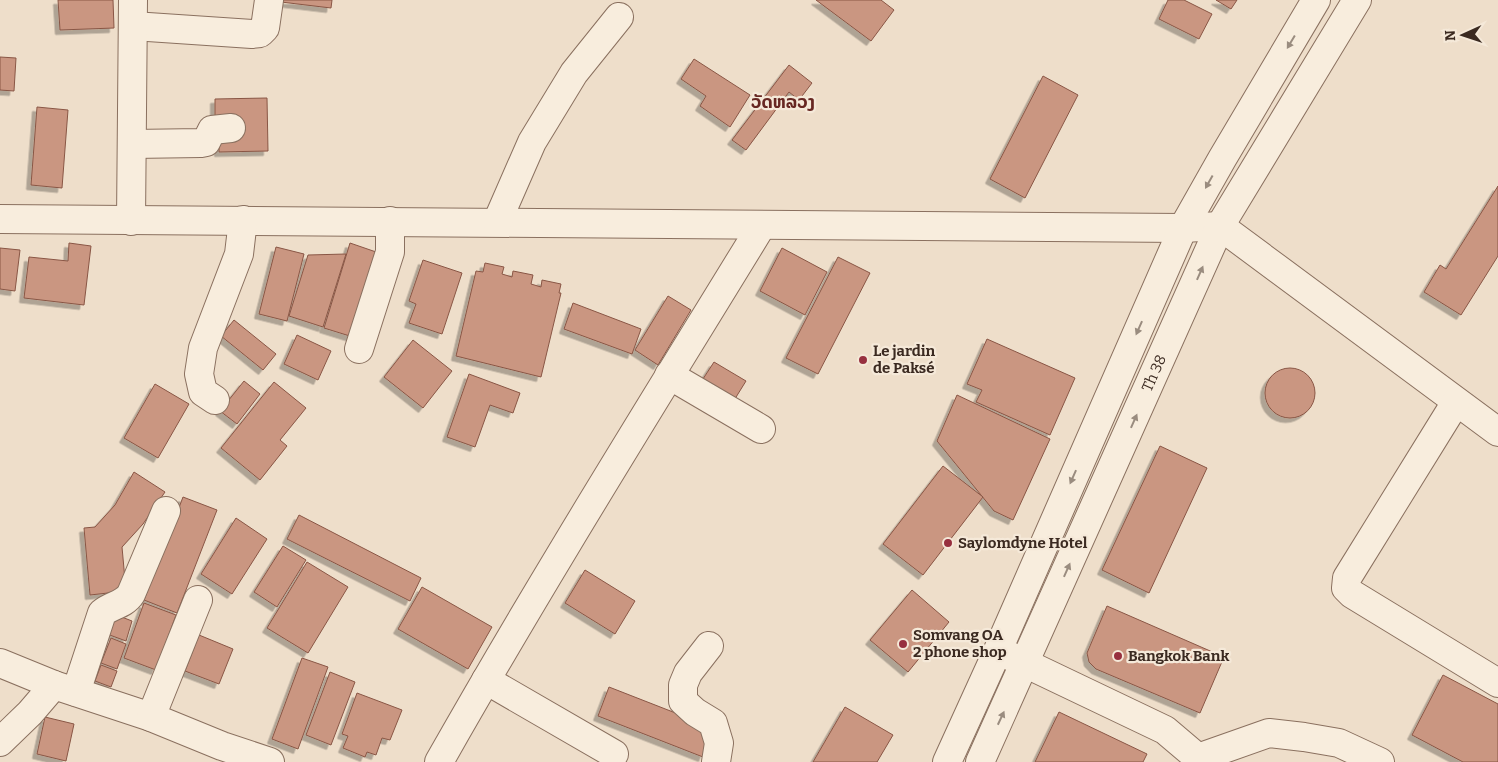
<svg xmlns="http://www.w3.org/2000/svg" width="1498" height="762" font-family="Bitter,'Noto Sans Lao',serif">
	<defs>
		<filter id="shadow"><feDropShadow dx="-4.5" dy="4.5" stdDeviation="0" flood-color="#0004"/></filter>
	</defs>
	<rect width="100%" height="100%" fill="#eedeca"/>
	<!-- building -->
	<g fill="#ca9681" stroke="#895645" filter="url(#shadow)">
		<path d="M 58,0 L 113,0 L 114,28 L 60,30 Z"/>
		<path d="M 281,0 L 332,0 L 331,8 L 281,2 Z"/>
		<path d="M 816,0 L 881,0 L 894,10 L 871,41 Z"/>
		<path d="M 1168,0 L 1184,0 L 1212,14 L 1199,39 L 1159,19 Z"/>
		<path d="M 1216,0 L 1237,0 L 1231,9 Z"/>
		<path d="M 0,57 L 16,58 L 14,91 L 0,90 Z"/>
		<path d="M 694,59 L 750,95 L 730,127 L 700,106 L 706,96 L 681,79 Z"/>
		<path d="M 789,65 L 812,83 L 799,100 L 789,92 L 746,150 L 732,140 Z"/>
		<path d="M 1043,76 L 1078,95 L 1025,198 L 990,179 Z"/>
		<path d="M 267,98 L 268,151 L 219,152 L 219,134 L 215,119 L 215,99 Z"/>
		<path d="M 37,107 L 68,110 L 62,188 L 31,185 Z"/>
		<path d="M 1498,186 L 1498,256 L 1461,315 L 1424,292 L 1440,265 L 1446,269 Z"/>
		<path d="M 69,243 L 91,246 L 84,305 L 24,298 L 29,257 L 68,261 Z"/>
		<path d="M 350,243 L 379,253 L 353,337 L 324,328 Z"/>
		<path d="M 276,247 L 304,254 L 287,321 L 259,314 Z"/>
		<path d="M 0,248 L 20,250 L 15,291 L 0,289 Z"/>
		<path d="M 782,248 L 827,272 L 805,315 L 760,291 Z"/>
		<path d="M 346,254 L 323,327 L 289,316 L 308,255 Z"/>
		<path d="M 838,257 L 870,273 L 818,374 L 786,358 Z"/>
		<path d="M 423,260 L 462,273 L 442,334 L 409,323 L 416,304 L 409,301 Z"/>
		<path d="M 485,263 L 504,267 L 502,274 L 512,277 L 513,271 L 533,275 L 531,284 L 541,287 L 542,280 L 561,284 L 559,293 L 561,293 L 541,377 L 456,356 L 476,271 L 483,272 Z"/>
		<path d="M 668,296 L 691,310 L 658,365 L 635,350 Z"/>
		<path d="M 573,303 L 641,329 L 632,354 L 564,329 Z"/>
		<path d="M 234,320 L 276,354 L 263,370 L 221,336 Z"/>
		<path d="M 297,335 L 331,351 L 318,380 L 284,364 Z"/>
		<path d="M 987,339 L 1075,378 L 1050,435 L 976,402 L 982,390 L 967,384 Z"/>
		<path d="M 413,340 L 452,371 L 423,408 L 384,377 Z"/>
		<path d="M 714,362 L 746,381 L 733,402 L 701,382 Z"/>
		<circle cx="1290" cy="393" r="25"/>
		<path d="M 469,374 L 520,393 L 513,413 L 490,405 L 475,447 L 447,437 Z"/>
		<path d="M 244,381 L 260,394 L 237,424 L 220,411 Z"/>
		<path d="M 274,382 L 306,408 L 280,440 L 287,446 L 260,480 L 221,448 Z"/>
		<path d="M 155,384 L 189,404 L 158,458 L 124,438 Z"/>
		<path d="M 957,395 L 1050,439 L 1013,520 L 994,511 L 937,441 Z"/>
		<path d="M 1160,446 L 1207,468 L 1149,593 L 1102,570 Z"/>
		<path d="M 943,466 L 983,497 L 923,575 L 883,544 Z"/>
		<path d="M 134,472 L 165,492 L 143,524 L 122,547 L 126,591 L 90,595 L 84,528 L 95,527 L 115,505 Z"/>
		<path d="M 183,497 L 217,510 L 177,613 L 144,600 Z"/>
		<path d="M 299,515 L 421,578 L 410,601 L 287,539 Z"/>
		<path d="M 236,518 L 267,539 L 232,594 L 201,574 Z"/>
		<path d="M 283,546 L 306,560 L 277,607 L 254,592 Z"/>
		<path d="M 307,562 L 348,587 L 308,653 L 267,628 Z"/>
		<path d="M 585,570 L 635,601 L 615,634 L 565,603 Z"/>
		<path d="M 422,587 L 492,627 L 468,669 L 398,629 Z"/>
		<path d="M 912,590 L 949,622 L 908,672 L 870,640 Z"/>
		<path d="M 144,603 L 176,615 L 156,670 L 124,658 Z"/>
		<path d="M 1107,606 L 1224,657 L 1200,713 L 1096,669 L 1089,662 L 1087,653 Z"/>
		<path d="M 114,614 L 132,621 L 126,641 L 107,634 Z"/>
		<path d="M 199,635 L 233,649 L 219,684 L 185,671 Z"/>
		<path d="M 111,638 L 126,644 L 117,669 L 101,663 Z"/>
		<path d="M 302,658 L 328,667 L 298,749 L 272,739 Z"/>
		<path d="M 101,665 L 117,671 L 111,687 L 95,681 Z"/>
		<path d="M 330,672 L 355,682 L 331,745 L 306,735 Z"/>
		<path d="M 1443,675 L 1498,704 L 1498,762 L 1463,762 L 1412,735 Z"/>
		<path d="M 609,687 L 714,728 L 703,757 L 598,716 Z"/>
		<path d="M 357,693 L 402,710 L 390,740 L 382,738 L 376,755 L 367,752 L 365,757 L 343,748 L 348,736 L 342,734 Z"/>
		<path d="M 845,707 L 893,735 L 877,762 L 813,762 Z"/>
		<path d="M 1059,712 L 1147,754 L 1143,762 L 1035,762 Z"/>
		<path d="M 45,717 L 74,724 L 66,761 L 37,754 Z"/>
	</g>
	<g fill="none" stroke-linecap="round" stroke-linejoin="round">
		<defs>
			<g id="minor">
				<path d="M 133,26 L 252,34 L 260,33 L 265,28 L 269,0"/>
				<path d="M 132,144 L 201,143 L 206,142 L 212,130 L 231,128"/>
				<path d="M 0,219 L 1183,228 L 1220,226 L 1498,432"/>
				<path d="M 131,221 L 133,0"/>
				<path d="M 497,222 L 532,142 L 574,73 L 619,17"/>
				<path d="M 359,349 L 390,252 L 390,221"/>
				<path d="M 669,375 L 761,429"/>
				<path d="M 215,400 L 203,392 L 199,374 L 203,348 L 239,254 L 243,220"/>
				<path d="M 1456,402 L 1347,578 L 1346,588 L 1352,594 L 1498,683"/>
				<path d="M 709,646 L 688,673 L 683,685 L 683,701 L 695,712 L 713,723 L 719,743 L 716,762"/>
				<path d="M 1010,656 L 1165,730 L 1198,758 L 1199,762"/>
				<path d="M 0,663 L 54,685 L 151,717 L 222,746 L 270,762"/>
				<path d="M 486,680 L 614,754"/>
				<path d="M 76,692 L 102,613 C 111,605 124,605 131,594 L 166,511"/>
				<path d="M 151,717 L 198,600"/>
				<path d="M 0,742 L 30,713 L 54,685"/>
				<path d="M 1198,758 L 1269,733 L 1304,737 L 1339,743 L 1380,762"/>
				<path d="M 439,762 C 542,580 653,403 762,225"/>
				<path d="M 947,762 L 998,650 L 1183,228 L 1222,159 L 1316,0"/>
				<path id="s1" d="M 980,762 L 1220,226 L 1357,0"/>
			</g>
		</defs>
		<!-- minor casing -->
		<use href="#minor" stroke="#8a705f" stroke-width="30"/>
		<!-- minor -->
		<use href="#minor" stroke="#f8eddd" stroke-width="28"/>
	</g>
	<!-- one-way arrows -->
	<defs><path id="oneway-solid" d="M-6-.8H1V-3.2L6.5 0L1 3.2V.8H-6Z" transform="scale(1.25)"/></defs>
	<g fill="#9a8c7f">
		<use href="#oneway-solid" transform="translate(1291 42) rotate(121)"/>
		<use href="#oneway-solid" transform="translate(1209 182) rotate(119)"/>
		<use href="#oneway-solid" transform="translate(1200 273) rotate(-66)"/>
		<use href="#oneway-solid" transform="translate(1139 328) rotate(114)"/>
		<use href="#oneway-solid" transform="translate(1134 421) rotate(-66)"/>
		<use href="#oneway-solid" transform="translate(1073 477) rotate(114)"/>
		<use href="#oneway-solid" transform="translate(1067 570) rotate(-66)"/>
		<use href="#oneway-solid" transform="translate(1001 718) rotate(-65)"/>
	</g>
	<!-- markers -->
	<g fill="#97303f" stroke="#f5e9d9" stroke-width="2">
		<circle cx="863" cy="360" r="5"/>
		<circle cx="948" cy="543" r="5"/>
		<circle cx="903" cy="644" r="5"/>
		<circle cx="1118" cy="656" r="5"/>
	</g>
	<g text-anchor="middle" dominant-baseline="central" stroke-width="4.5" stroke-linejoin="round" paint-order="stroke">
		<!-- poi labels -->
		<g font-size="15" font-weight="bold" fill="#3b2a21" stroke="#f5e9d9" text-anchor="start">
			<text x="873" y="351">Le jardin<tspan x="873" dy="17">de Paksé</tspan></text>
			<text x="958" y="543">Saylomdyne Hotel</text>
			<text x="913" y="635">Somvang OA<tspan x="913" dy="17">2 phone shop</tspan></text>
			<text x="1128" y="656">Bangkok Bank</text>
		</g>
		<!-- street labels -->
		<g font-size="15" fill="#3b2a21" stroke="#f5e9d9">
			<text stroke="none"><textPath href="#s1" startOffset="426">Th 38</textPath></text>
		</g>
		<!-- quarter labels -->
		<g font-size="18" font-weight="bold" fill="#672722" stroke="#f5e9d9">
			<text x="783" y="102">ວັດຫລວງ</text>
		</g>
	</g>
	<!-- north arrow -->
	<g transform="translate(1463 35) rotate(267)" stroke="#f5e9d9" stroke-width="4" paint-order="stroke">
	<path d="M0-4L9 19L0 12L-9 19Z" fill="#3b2a21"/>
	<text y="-8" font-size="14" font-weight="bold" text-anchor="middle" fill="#3b2a21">N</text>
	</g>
</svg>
